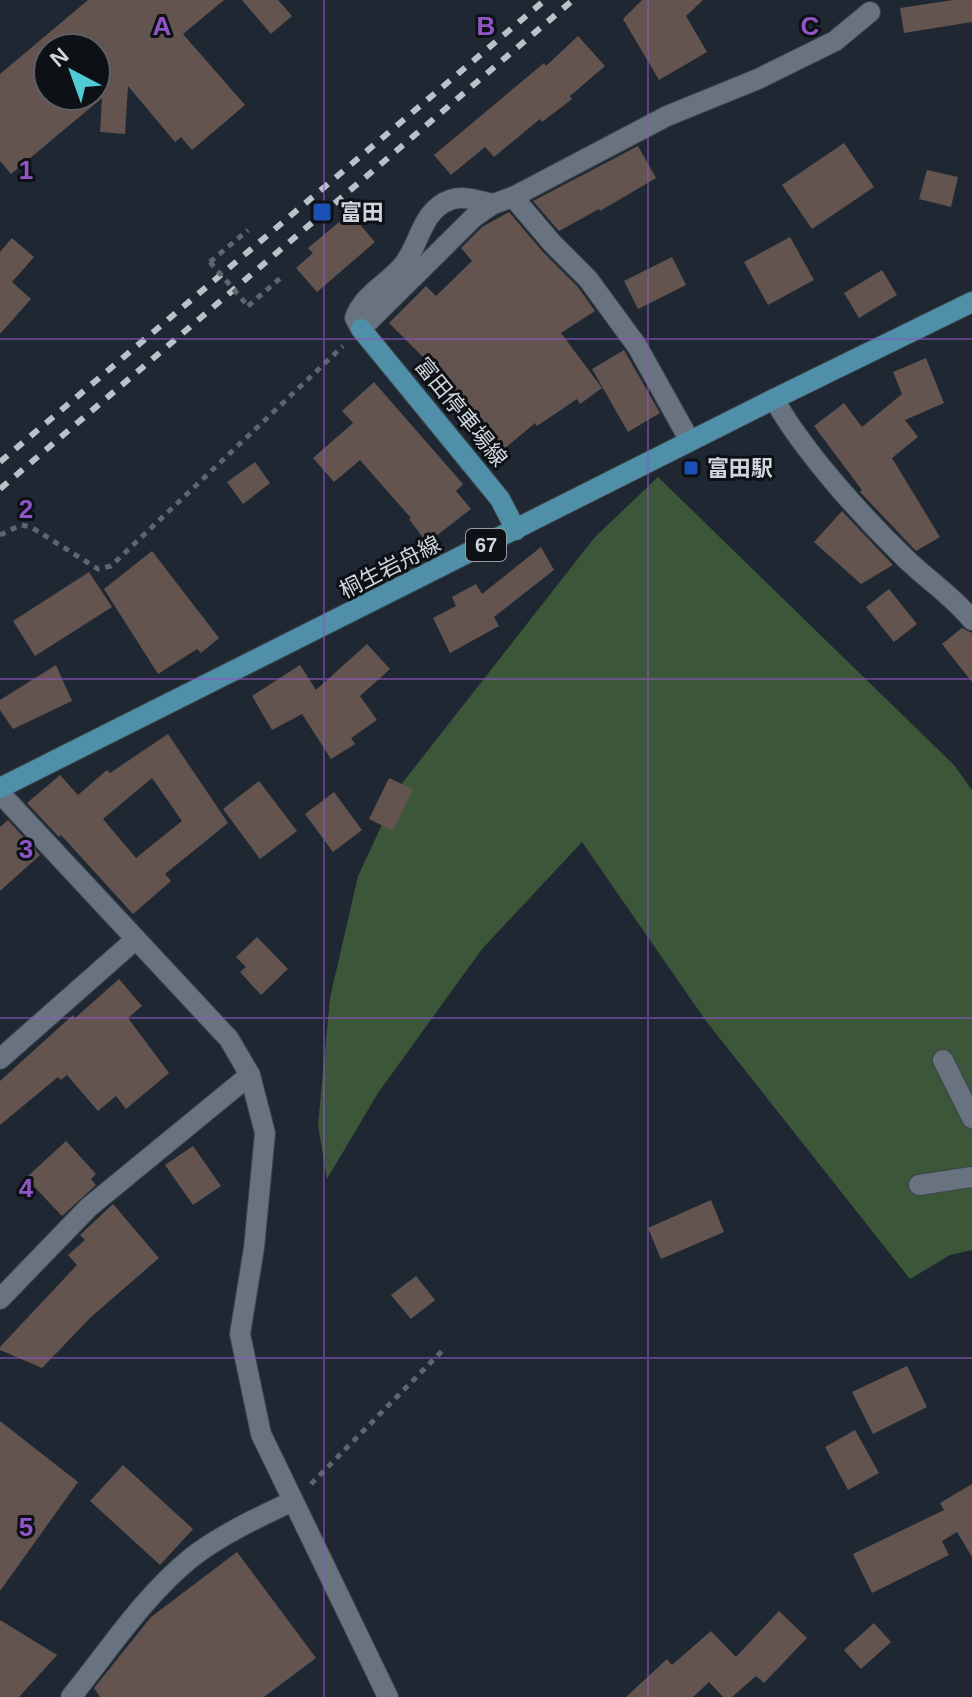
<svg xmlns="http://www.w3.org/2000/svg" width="972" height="1697" font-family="Arial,'Noto Sans JP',sans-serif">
	<rect width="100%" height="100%" fill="#1f2832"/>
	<!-- green -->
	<path fill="#3b5638" d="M 658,477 L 954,765 L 972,790 L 972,1250 L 950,1255 L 910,1279 L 706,1021 L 582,842 L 482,949 L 378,1093 L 327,1179 L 318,1125 L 330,998 L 358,876 L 400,786 L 595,537 Z"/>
	<!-- building -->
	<g fill="#63544f" fill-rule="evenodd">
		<path d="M 88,0 L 224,0 L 183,34 L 245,105 L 192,150 L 181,137 L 175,142 L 128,86 L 125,134 L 100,132 L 102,98 L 11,174 L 0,161 L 0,74 ZM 48,48 L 96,48 L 96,96 L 48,96 Z"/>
		<path d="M 242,0 L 278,0 L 292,16 L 271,34 Z"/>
		<path d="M 642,0 L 703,0 L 686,16 L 707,52 L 659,80 L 623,19 Z"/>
		<path d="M 953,0 L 972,0 L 972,22 L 904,33 L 900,8 Z"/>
		<path d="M 578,36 L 605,66 L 570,96 L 572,99 L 542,122 L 540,119 L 494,157 L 485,147 L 451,175 L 434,155 L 544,63 L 546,66 Z"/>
		<path d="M 844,143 L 874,187 L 812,229 L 782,185 Z"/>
		<path d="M 638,146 L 656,178 L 600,211 L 599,209 L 559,231 L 533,201 Z"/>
		<path d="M 927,170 L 958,177 L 951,207 L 919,199 Z"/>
		<path d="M 509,212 L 543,252 L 578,287 L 595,311 L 561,333 L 602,388 L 580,404 L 577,399 L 537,426 L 535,423 L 496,456 L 428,371 L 433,367 L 389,323 L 426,286 L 436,296 L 472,261 L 461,248 L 482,227 Z"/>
		<path d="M 350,213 L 375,242 L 317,292 L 296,268 L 313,253 L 308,248 Z"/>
		<path d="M 790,237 L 814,280 L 768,305 L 744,262 Z"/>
		<path d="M 12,238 L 34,257 L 12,282 L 31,299 L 0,334 L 0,252 Z"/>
		<path d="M 672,257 L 686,285 L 638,309 L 624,281 Z"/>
		<path d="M 882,270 L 897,295 L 859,318 L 844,293 Z"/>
		<path d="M 624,350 L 660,413 L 628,432 L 592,369 Z"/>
		<path d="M 926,358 L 944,403 L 905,420 L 918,437 L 892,458 L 940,537 L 916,551 L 860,492 L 862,490 L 814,426 L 844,403 L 862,427 L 902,394 L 893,372 Z"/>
		<path d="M 374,382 L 463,484 L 456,491 L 471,509 L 427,543 L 409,519 L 411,518 L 360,460 L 334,482 L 313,458 L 353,423 L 342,411 Z"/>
		<path d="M 255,462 L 270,483 L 243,504 L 227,482 Z"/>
		<path d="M 842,511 L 893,565 L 861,584 L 814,542 Z"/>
		<path d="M 541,547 L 554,570 L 494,617 L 499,626 L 450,653 L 433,618 L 456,606 L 452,597 L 476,584 L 482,594 Z"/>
		<path d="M 152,551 L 219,638 L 201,653 L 197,649 L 158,674 L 104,589 Z"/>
		<path d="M 89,572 L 112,607 L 35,656 L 13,621 Z"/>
		<path d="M 889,589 L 917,624 L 894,642 L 866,607 Z"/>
		<path d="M 962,628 L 972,633 L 972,682 L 942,644 Z"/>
		<path d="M 367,644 L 390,669 L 360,696 L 377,720 L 351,738 L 355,744 L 331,759 L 302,714 L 272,730 L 252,696 L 300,665 L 316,690 Z"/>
		<path d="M 56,665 L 72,701 L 13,729 L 0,710 L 0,700 Z"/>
		<path d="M 168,734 L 228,823 L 165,874 L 171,881 L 133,914 L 61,835 L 59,837 L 27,803 L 60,775 L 78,795 L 107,770 L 110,773 ZM 152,778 L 182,821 L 136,858 L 103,819 Z"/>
		<path d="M 389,778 L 413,789 L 393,831 L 369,819 Z"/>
		<path d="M 259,781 L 297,831 L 260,859 L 223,809 Z"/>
		<path d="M 334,792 L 362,830 L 333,852 L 305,814 Z"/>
		<path d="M 8,820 L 40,855 L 0,891 L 0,827 Z"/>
		<path d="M 257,937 L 288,969 L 261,995 L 240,972 L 246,967 L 236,957 Z"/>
		<path d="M 119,979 L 142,1006 L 128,1018 L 169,1073 L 126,1109 L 116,1096 L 98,1111 L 67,1075 L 61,1080 L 58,1077 L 0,1125 L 0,1081 L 73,1015 L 75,1018 Z"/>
		<path d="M 66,1141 L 96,1174 L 91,1179 L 96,1185 L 62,1216 L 26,1178 Z"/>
		<path d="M 193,1146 L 221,1186 L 193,1205 L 165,1165 Z"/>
		<path d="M 711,1200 L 724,1232 L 661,1259 L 648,1228 Z"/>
		<path d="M 113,1204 L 159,1258 L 91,1317 L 42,1368 L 0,1350 L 0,1347 L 77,1265 L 68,1255 L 85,1240 L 80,1235 Z"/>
		<path d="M 416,1276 L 435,1300 L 411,1319 L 391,1295 Z"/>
		<path d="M 907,1366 L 927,1407 L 873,1434 L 852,1392 Z"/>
		<path d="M 0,1421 L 78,1482 L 0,1591 Z"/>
		<path d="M 855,1430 L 879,1473 L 848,1490 L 825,1447 Z"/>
		<path d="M 123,1465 L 193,1529 L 160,1565 L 90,1501 Z"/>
		<path d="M 972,1484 L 972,1557 L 957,1532 L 942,1541 L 949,1555 L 872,1593 L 853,1554 L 944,1510 L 940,1503 Z"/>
		<path d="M 237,1552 L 316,1658 L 264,1697 L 100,1697 L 94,1688 L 151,1617 Z"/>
		<path d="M 779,1611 L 807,1638 L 764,1683 L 756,1676 L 732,1697 L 723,1697 L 709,1682 L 693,1697 L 626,1697 L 667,1659 L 672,1665 L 711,1631 L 736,1657 Z"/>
		<path d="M 0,1620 L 57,1655 L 19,1697 L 0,1697 Z"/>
		<path d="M 874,1623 L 891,1642 L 861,1669 L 844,1650 Z"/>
	</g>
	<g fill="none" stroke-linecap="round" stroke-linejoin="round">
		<defs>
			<g id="minor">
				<path d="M 513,197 L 552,243 L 588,279 L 637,346 L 690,441"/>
				<path d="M 493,204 C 479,201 464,195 450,200 C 422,210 420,243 404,264 C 389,283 363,294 355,318 L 361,329 L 474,217 L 493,204 L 513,197 L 667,116 L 758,79 L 835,41 L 870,12"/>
				<path d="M 774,399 C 803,451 861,515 904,557 C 926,579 952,595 972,620"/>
				<path d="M 0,793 L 229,1039 L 250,1075 L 265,1133 L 254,1248 L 240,1334 L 261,1434 L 388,1697"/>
				<path d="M 0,1059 L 136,939"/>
				<path d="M 943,1060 L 972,1118"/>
				<path d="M 919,1185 L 972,1177"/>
				<path d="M 0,1299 L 89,1207 L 250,1075"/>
				<path d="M 71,1697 C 109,1650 144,1596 191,1558 C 220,1535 261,1516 293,1501"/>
			</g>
			<g id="major">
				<path d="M 361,329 L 500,499 L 516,530"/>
				<path d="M 0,788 L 774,399 L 972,302"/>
			</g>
		</defs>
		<!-- minor casing -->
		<use href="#minor" stroke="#3c444c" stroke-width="22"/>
		<!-- major casing -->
		<use href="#major" stroke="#3c444c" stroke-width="22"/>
		<!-- path -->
		<g stroke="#5d656e" stroke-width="5" stroke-dasharray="6 6" stroke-linecap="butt">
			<path d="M 210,262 L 248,230"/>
			<path d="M 248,306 L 284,275"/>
			<path d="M 0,535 L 21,525 L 31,527 L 98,569 L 111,566 L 343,346"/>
			<path d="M 311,1484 L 445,1348"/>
		</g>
		<!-- minor -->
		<use href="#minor" stroke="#69737f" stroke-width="20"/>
		<!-- major -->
		<use href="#major" stroke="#4f8fa8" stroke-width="20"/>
		<!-- rail -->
		<g stroke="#bbc1c9" stroke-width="6" stroke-dasharray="10 10" stroke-linecap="butt">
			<path d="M 0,462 L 545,0"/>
			<path d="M 0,489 L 573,0"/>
		</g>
		<!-- path-bridge -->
		<path stroke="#5d656e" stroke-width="5" stroke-dasharray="6 6" stroke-linecap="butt" d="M 210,262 L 248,306"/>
	</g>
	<!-- grid -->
	<path fill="none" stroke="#9056c6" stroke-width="2" stroke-opacity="0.55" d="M 324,0 L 324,1697M 648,0 L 648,1697M 0,339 L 972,339M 0,679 L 972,679M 0,1018 L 972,1018M 0,1358 L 972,1358"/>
	<!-- markers -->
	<g fill="#1a4fb4" stroke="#0d1115" stroke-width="3">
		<rect x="312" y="202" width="20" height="20" rx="4"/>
		<rect x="683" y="460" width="16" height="16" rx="4"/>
	</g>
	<g text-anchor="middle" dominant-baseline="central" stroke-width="6" stroke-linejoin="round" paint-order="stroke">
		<!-- shield labels -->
		<rect fill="#0d1115" stroke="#959aa0" stroke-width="2" x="466" y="529" width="40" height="32" rx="6"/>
		<g font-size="20" font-weight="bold" fill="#cfd5dc">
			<text x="486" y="545">67</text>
		</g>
		<!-- poi labels -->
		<g font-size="22" font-weight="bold" fill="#cfd5dc" stroke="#0d1115" text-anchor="start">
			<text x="340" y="212">富田</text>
			<text x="707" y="468">富田駅</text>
		</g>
		<!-- street labels -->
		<g font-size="22" fill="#cfd5dc" stroke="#0d1115">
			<text transform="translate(461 412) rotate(51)">富田停車場線</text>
			<text transform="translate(390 567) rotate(-27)">桐生岩舟線</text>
		</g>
	</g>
	<g font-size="26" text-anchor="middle" font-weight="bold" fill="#9056c6" stroke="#0d1115" stroke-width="6" stroke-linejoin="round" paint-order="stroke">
		<text x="162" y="35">A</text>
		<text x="486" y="35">B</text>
		<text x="810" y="35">C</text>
		<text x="26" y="179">1</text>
		<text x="26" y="518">2</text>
		<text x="26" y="858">3</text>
		<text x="26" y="1197">4</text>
		<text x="26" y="1536">5</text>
	</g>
	<!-- north arrow -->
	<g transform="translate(72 72) rotate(319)"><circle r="38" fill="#0d1115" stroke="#5b5f65" stroke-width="2"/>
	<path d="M0-6L14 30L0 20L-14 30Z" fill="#51ccd4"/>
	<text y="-12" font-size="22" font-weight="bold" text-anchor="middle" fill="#cfd5dc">N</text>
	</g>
</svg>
